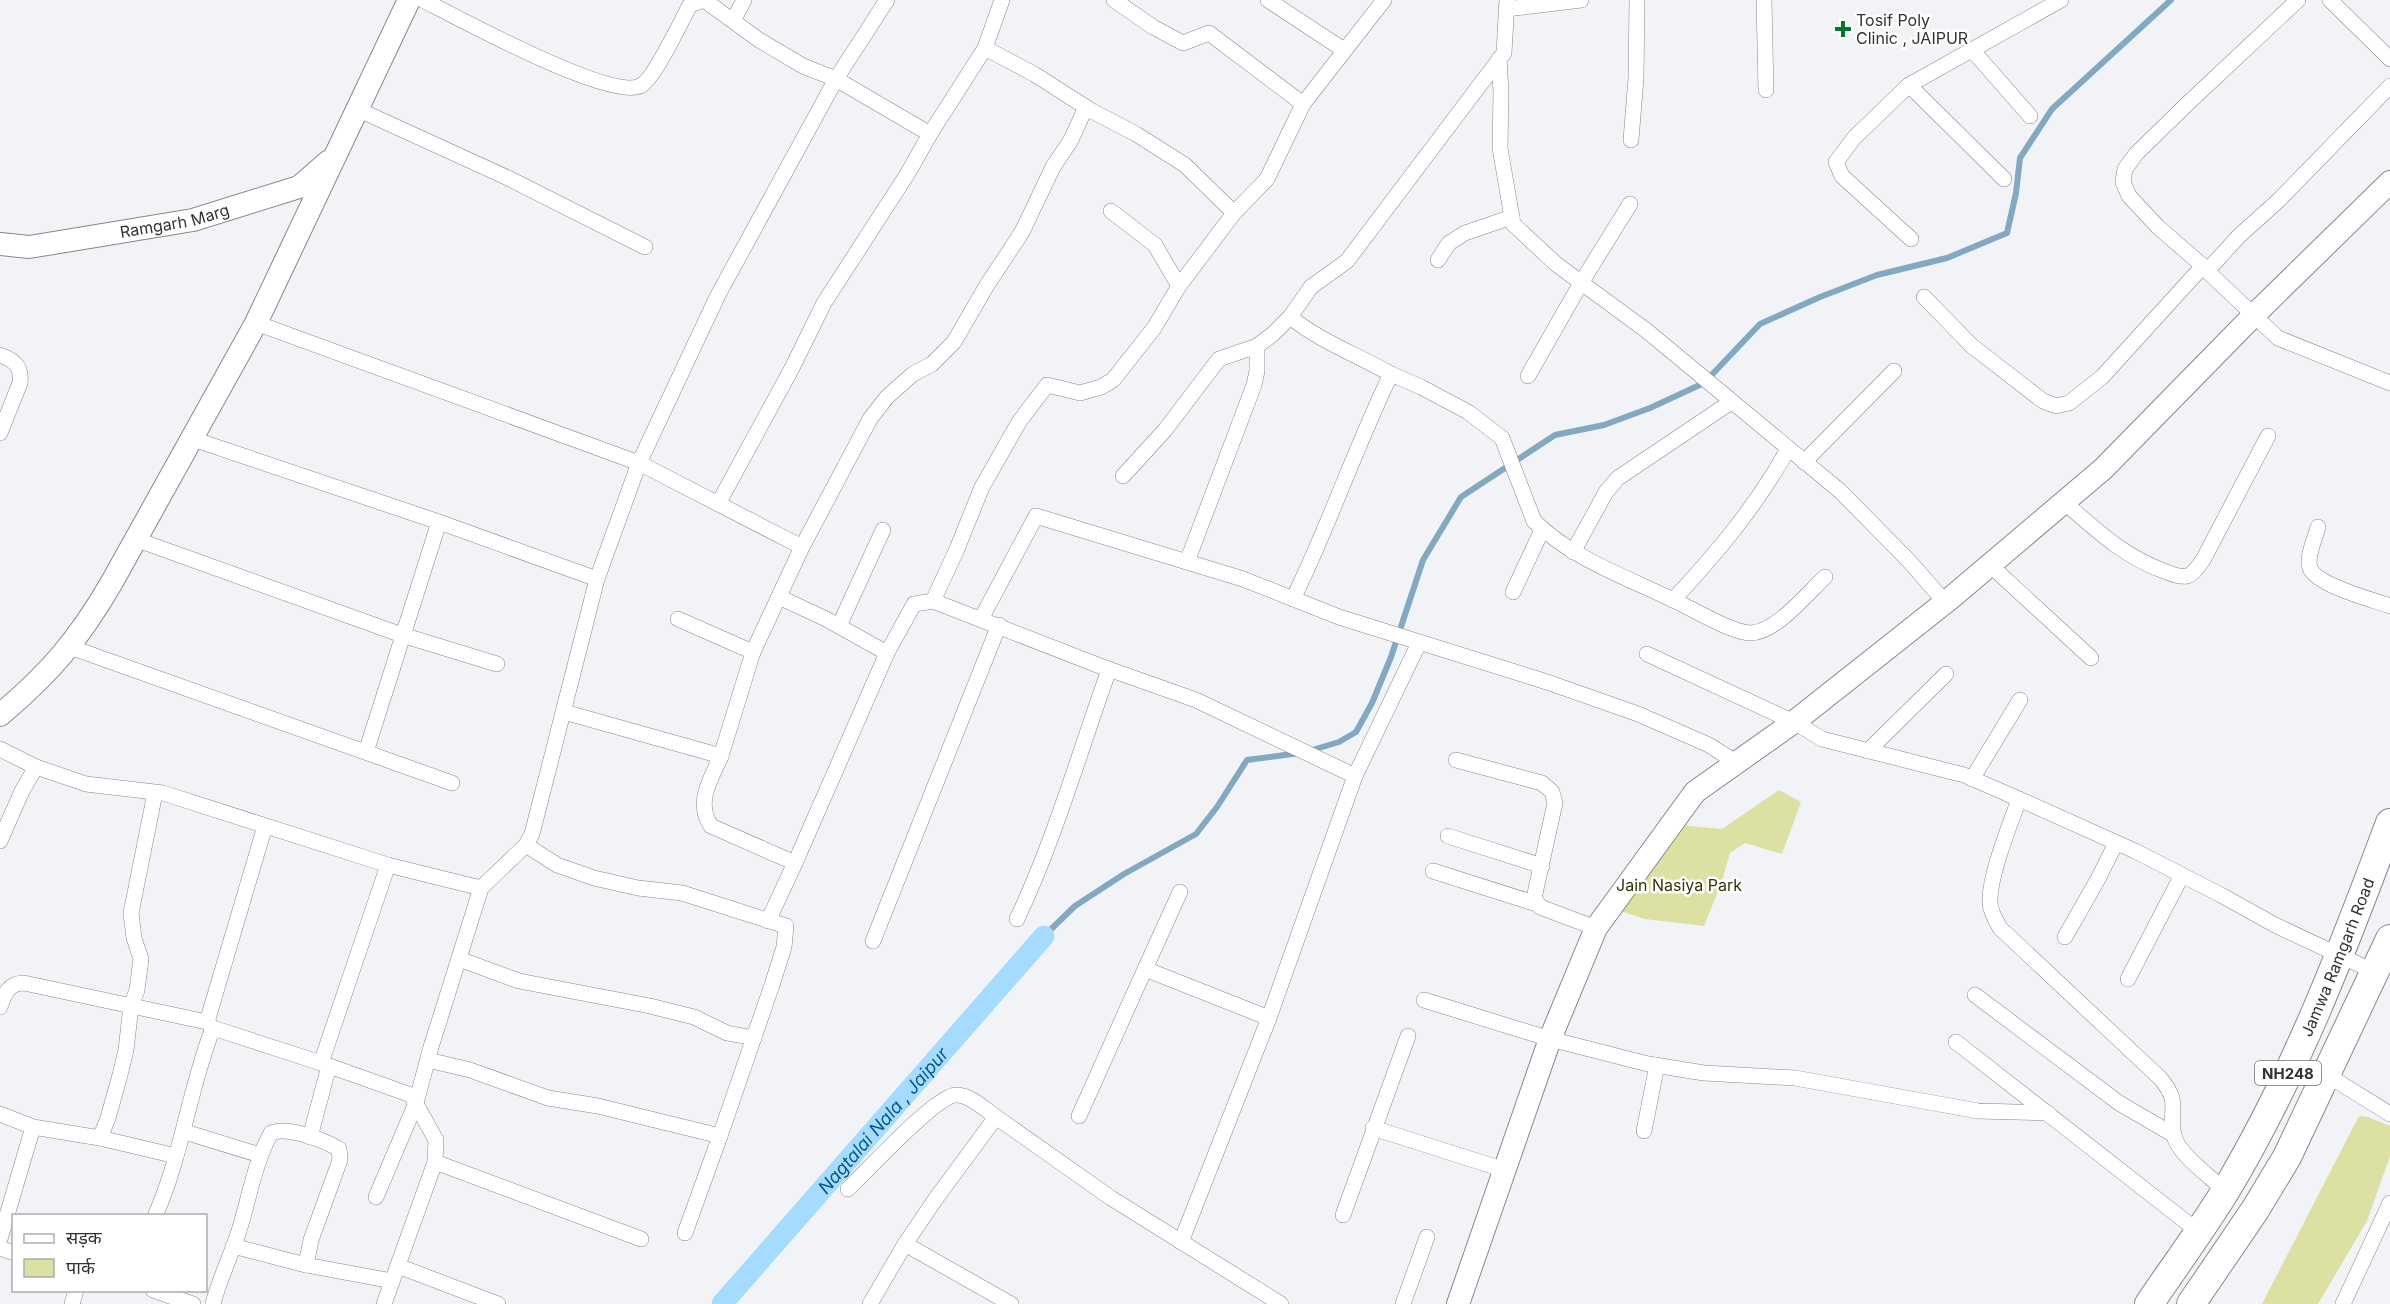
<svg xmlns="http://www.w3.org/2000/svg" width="2390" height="1304" font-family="Inter,'Noto Sans Devanagari',sans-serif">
	<rect width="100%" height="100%" fill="#f2f3f6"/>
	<!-- green -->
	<g fill="#dce0a2">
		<path d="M 1779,790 L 1801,802 L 1782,854 L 1745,843 L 1730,853 L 1721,884 L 1704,926 L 1645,919 L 1611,908 L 1679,825 L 1722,829 Z"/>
		<path d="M 2359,1116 L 2368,1117 L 2390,1126 L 2390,1156 L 2367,1221 L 2318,1304 L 2262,1304 Z"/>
	</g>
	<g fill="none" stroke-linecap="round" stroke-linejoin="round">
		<!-- stream -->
		<g stroke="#82a8c2" stroke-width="6">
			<path d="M 1309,751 L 1339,742 L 1356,732 L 1372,703 L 1391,657 L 1423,560 L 1461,497 L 1555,435 L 1604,425 L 1650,408 L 1704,383 L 1760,324 L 1820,297 L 1877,275 L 1947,258 L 2007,233 L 2016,193 L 2020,158 L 2052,109 L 2171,0"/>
			<path d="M 1044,936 L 1075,906 L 1124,874 L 1196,834 L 1217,807 L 1247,760 L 1300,753"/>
		</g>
		<!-- canal -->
		<path stroke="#a4dbff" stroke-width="21" id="s1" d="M 722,1304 L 1044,936"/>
		<defs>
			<g id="street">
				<path d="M 423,0 C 458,18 609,100 640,86 C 654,80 681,21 690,5 L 704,0 L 759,40 L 803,66 L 836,79 L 930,134 L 985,48 L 1002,0"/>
				<path d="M 1114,0 L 1153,27 L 1183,43 L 1209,33 L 1303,104"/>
				<path d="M 1268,0 L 1344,50"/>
				<path d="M 1764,0 L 1766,90"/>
				<path d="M 2330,0 L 2390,59"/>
				<path d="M 1506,9 L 1581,0"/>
				<path d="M 734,19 L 744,0"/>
				<path d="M 985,48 L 1034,74 L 1092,111 L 1136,134 L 1185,165 L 1234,213"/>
				<path d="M 1973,51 L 2030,116"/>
				<path d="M 1499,59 L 1501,92 L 1500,148 L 1513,224 L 1556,264 L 1647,331 L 1840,491 L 1909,561 L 1945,602"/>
				<path d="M 1909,85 L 2004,179"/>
				<path d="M 357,109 L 508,178 L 645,247"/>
				<path d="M 1631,140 L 1636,78 L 1637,0"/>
				<path d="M 1111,211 L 1155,245 L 1179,286"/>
				<path d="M 1911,239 L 1842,176 L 1836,162 L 1854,138 L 1909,85 L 2061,0"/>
				<path d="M 1438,260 L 1449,243 L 1465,233 L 1512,217"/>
				<path d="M 2203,266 L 2207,271 L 2239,236 L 2279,200 L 2390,86"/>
				<path d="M 2207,271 L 2278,338 L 2390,383"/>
				<path d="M 1924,297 L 1972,346 L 2043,401 L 2056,406 L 2069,403 L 2102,377 L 2203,266 L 2158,227 L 2129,196 L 2123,182 L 2125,169 L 2136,154 L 2185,106 L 2298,0"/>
				<path d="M 256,323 L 639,463 L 802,547 L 753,652 L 721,756 L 564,712"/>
				<path d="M 0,355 C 14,360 22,366 20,383 L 0,433"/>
				<path d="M 1391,374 L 1421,387 L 1468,412 L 1502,438 L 1534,521 C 1571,558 1626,577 1673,600 C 1717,553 1757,505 1788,449"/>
				<path d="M 1528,376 L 1581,283 L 1630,204"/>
				<path d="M 193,439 L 439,522 L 597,579"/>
				<path d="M 1804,462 L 1894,371"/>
				<path d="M 1123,476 L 1165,430 L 1219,359 L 1257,346 L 1273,334 L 1290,317"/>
				<path d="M 2064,502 C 2095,529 2124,557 2164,571 C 2170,573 2179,578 2187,576 C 2194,574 2199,565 2203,560 L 2268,436"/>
				<path d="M 718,504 L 792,368 L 824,303 L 908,173 L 930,134"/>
				<path d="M 2318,527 C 2315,539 2306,557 2310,568 C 2316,585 2373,600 2390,606"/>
				<path d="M 135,539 L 402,635 L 497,664"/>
				<path d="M 802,547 L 870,419 L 887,397 L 913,374 L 932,364 L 954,342 L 987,285 L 1022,232 L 1053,167 L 1071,140 L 1086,107"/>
				<path d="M 1573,552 L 1606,492 L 1618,478 L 1731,402"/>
				<path d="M 1187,562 L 1254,385 L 1257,371 L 1257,346"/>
				<path d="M 1990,565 L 2091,658"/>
				<path d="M 1513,592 L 1542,530"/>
				<path d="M 779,597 L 826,619 L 887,653"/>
				<path d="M 1293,599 C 1329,526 1355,448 1391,374 C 1357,355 1320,341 1290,317 L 1311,287 L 1347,261 L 1504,53 L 1507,0"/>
				<path d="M 1673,600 C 1691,608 1732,633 1751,633 C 1776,632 1807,594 1825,577"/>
				<path d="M 933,601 L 1100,666 L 1196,700 L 1355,776 L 1269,1018"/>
				<path d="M 678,619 L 753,652"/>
				<path d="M 981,619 L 1036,516 L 1243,579 L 1339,617 L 1547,682 L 1638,714 L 1709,745 L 1737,763"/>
				<path d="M 839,626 L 883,530"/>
				<path d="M 70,647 L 452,783"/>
				<path d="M 1647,654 L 1794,722 L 1822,739 L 1964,775 L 2019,799"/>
				<path d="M 0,749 L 36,767 L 86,784 L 163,793 L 388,865 L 481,888 L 431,1047 L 416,1103 L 376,1197"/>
				<path d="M 1868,751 L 1946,674"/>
				<path d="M 366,752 L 439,522"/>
				<path d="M 721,756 C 711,779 695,802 711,826 L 795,863 L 768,921"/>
				<path d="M 1456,760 L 1542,783 L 1552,792 L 1555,803 L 1534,898 L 1540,907 L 1596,928"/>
				<path d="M 1355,776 L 1419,643"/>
				<path d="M 1972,779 L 2020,700"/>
				<path d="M 265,826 L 207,1022 L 213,1028 L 321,1063 L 388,865"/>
				<path d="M 1448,836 L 1542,866"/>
				<path d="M 0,841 L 22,791 L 36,767"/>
				<path d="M 795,863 L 887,653 L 914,604 L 933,601 L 957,549 L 982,487 L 1019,422 L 1047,385 L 1080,393 L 1101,387 L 1113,380 L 1154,328 L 1179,286 L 1234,213 L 1267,179 L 1303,104 L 1384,0"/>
				<path d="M 1433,871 L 1537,904"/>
				<path d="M 481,888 L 526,845 L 532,834 L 597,579 L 639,463 L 718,295 L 836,79 L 887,0"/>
				<path d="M 1017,919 C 1055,839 1079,753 1109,670"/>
				<path d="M 2065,937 L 2098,879 L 2116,843"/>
				<path d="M 873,941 L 999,625"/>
				<path d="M 459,959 L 519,981 L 650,1006 L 694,1017 L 727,1033 L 754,1038"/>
				<path d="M 1145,969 L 1180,892"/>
				<path d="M 2128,979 L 2182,875"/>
				<path d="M 1975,995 L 2119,1103 L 2174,1135"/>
				<path d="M 1424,1000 L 1550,1039 L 1648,1064 L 1704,1073 L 1795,1078 L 1978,1111 L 2048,1113"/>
				<path d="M 0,1007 C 4,994 9,983 24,983 L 207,1022"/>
				<path d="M 1956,1042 L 2199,1232"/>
				<path d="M 428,1060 L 470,1070 L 548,1098 L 598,1106 L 720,1136 L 772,985 L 784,947 L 786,926 L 682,893 L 638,888 L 594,878 L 557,865 L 526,845"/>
				<path d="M 321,1063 L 411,1095 L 436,1140 L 435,1162 L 641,1239"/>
				<path d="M 2327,1075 L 2390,1114"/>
				<path d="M 0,1114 L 33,1127 L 100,1138 L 108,1118 L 120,1075 L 126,1050 L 131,1006 L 137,990 L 141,959 L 134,938 L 131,913 L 155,793"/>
				<path d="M 1079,1116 L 1145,969 L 1269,1018 L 1181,1242"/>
				<path d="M 1373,1128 L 1505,1170"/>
				<path d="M 1644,1131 L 1657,1065"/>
				<path d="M 185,1132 L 260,1155"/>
				<path d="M 310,1137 L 329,1066"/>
				<path d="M 100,1138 L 176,1156"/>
				<path d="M 848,1189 C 866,1172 935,1096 956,1095 C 969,1094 986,1110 996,1117"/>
				<path d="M 2225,1191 C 2211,1177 2179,1155 2174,1136 C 2168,1109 2182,1104 2160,1078 L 2000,928 C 1996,921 1990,911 1990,902 C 1989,876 2010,825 2019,799 L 2135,851 L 2221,895 L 2275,925 L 2375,972"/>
				<path d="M 1343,1215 L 1408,1036"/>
				<path d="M 155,1216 C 182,1156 189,1089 213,1028"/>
				<path d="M 685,1233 L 720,1136"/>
				<path d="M 0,1239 L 33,1127"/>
				<path d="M 905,1244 L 1011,1304"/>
				<path d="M 0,1248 L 14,1253"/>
				<path d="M 306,1265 L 392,1281"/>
				<path d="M 398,1266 L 498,1304"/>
				<path d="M 153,1290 L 193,1304"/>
				<path d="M 72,1304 L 76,1290"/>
				<path d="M 213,1304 C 219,1280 230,1258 238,1234 C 249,1200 254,1164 271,1133 C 287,1126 324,1140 339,1149 L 340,1160 L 311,1240 L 306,1265 L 233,1246"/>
				<path d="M 384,1304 L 435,1162"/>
				<path d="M 870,1304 L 905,1244 L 937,1197 L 996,1117 L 1111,1198 L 1281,1304"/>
				<path d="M 1403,1304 L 1427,1237"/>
				<path d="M 2343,1304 L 2390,1203"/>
			</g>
			<g id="secondary">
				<path id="s2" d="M 0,244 L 29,247 L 193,220 L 299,187 L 329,161"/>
				<path d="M 0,715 C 50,673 79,639 112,582 L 256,323 L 409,0"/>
				<path d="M 1458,1304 L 1550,1039 L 1596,928 L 1695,792 L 1794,722 L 1952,597 L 2103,469 L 2253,316 L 2390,182"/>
			</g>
			<g id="highway">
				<path id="s3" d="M 2149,1304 C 2175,1266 2202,1229 2226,1190 C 2295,1075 2343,949 2390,823"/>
				<path d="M 2191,1304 L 2255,1210 L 2287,1157 L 2390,939"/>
			</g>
		</defs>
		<!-- street casing -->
		<use href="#street" stroke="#87888b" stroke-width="16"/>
		<!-- secondary casing -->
		<use href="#secondary" stroke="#87888b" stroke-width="24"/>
		<!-- highway casing -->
		<use href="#highway" stroke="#87888b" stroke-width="30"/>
		<!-- street -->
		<use href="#street" stroke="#fff" stroke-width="15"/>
		<!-- secondary -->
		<use href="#secondary" stroke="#fff" stroke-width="22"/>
		<!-- highway -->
		<use href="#highway" stroke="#fff" stroke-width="28"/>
	</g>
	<!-- markers -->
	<path fill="#02762a" stroke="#fff" stroke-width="2" d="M1840 20h6v6h6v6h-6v6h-6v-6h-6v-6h6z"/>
	<g text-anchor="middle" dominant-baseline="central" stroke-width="5" stroke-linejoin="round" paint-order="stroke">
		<!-- shield labels -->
		<rect fill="#fff" stroke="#707070" stroke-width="1.5" x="2255" y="1061" width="66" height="24" rx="4.5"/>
		<g font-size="15" font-weight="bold" fill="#323233">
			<text x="2288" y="1073">NH248</text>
		</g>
		<!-- poi labels -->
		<g font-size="16" fill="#323233" stroke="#fff" text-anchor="start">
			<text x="1856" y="20">Tosif Poly<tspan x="1856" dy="18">Clinic , JAIPUR</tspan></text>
		</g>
		<!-- street labels -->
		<g font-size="16" fill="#323233" stroke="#fff">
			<text stroke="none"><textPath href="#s2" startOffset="177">Ramgarh Marg</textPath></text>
			<text stroke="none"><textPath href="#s3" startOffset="396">Jamwa Ramgarh Road</textPath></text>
		</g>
		<!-- park labels -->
		<g font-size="16" fill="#343509" stroke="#fff">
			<text x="1679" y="885">Jain Nasiya Park</text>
		</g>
		<!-- water labels -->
		<g font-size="18" font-style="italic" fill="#085a80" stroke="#fff">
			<text stroke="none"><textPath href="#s1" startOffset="244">Nagtalai Nala , Jaipur</textPath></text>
		</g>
	</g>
	<!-- legend -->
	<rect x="12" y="1214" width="195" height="78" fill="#ffffff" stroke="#adadad" stroke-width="1.5"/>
	<rect x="24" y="1234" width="30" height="9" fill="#ffffff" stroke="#adadad" stroke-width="1.5"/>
	<text x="66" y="1244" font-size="18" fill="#323233">सड़क</text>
	<rect x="24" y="1259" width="30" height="18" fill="#dce0a2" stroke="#adadad" stroke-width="1.5"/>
	<text x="66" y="1274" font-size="18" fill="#323233">पार्क</text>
</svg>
